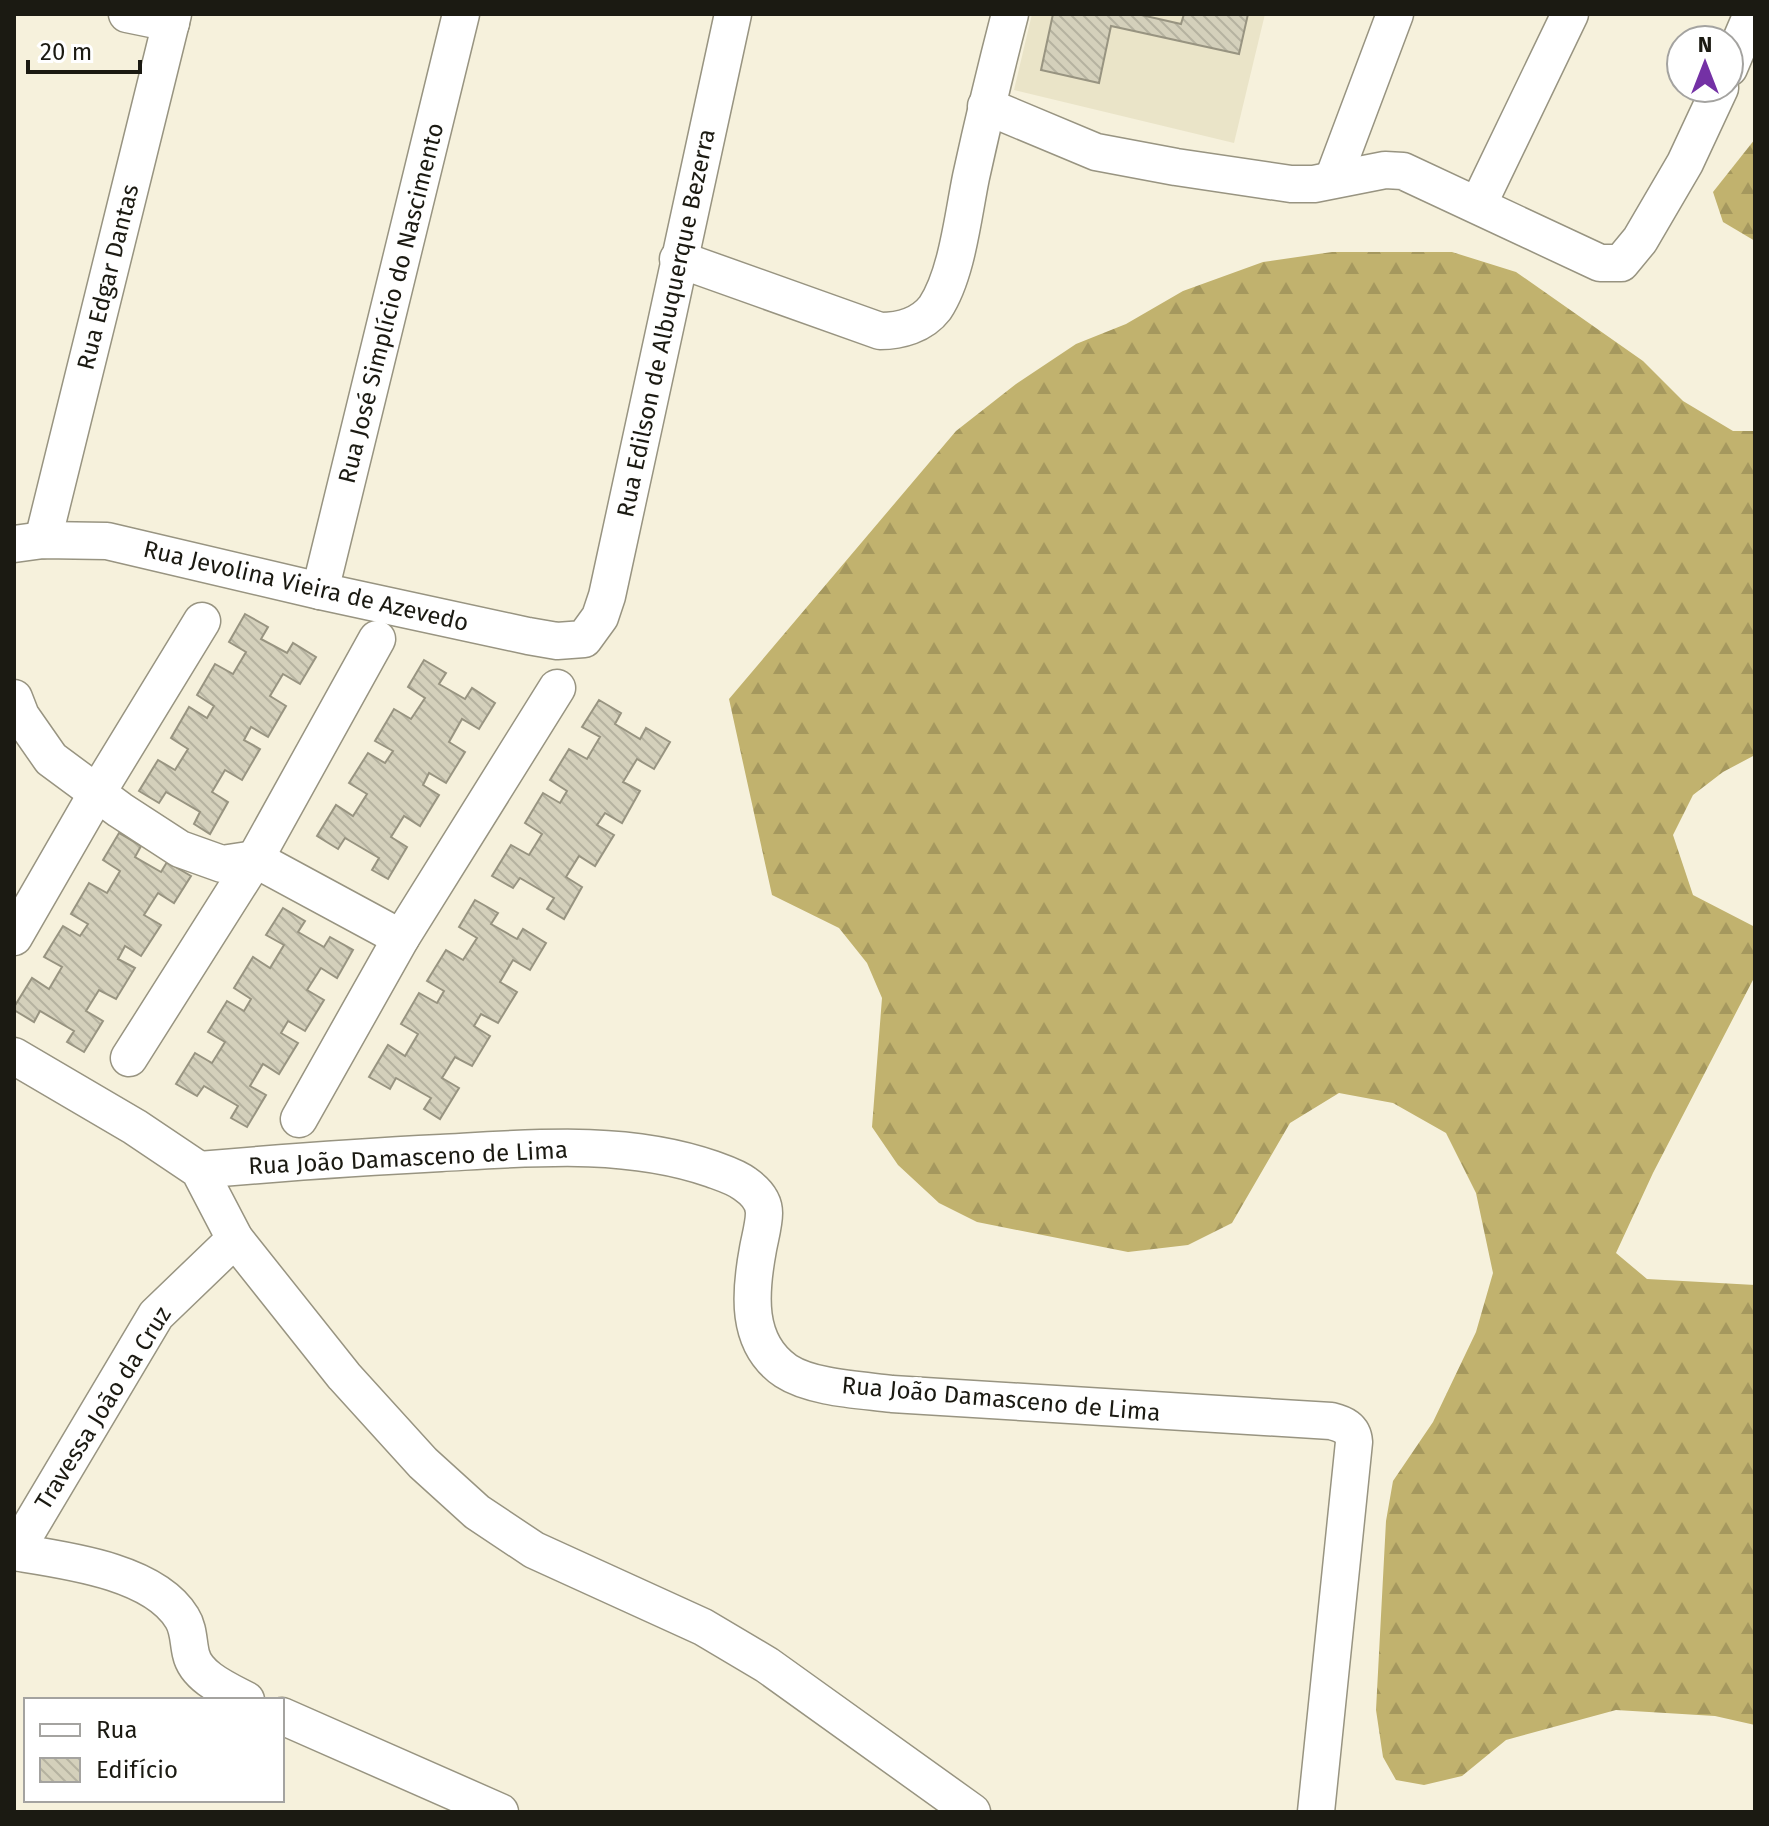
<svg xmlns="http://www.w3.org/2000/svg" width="1769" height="1826" font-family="'Fira Sans',sans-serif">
	<defs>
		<pattern id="forest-firs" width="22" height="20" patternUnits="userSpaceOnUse" patternTransform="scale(2)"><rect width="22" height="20" fill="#c1b26e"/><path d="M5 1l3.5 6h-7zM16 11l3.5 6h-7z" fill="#a5985e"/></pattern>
		<pattern id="building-back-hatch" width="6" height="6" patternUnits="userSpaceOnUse" patternTransform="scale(2)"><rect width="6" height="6" fill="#d4d0bb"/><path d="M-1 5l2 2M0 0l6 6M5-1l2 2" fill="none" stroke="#b5b2a0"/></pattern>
	</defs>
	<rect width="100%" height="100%" fill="#f6f1dc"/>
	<!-- built -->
	<path fill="#eae4c8" d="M 1032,14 L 1265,14 L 1234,143 L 1014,90 Z"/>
	<!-- forest -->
	<g fill="url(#forest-firs)">
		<path d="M 1755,139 L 1755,241 L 1723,222 L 1713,192 Z"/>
		<path d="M 1332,252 L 1452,252 L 1516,272 L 1643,361 L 1683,401 L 1733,431 L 1755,431 L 1755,755 L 1723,772 L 1693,795 L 1673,835 L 1693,895 L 1755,927 L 1755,976 L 1653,1173 L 1616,1253 L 1647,1279 L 1755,1285 L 1755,1725 L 1715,1716 L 1616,1710 L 1506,1740 L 1462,1776 L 1424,1785 L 1396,1780 L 1383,1757 L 1376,1710 L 1386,1521 L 1393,1481 L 1433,1422 L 1476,1332 L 1493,1273 L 1476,1193 L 1446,1133 L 1393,1103 L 1339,1093 L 1290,1123 L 1232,1223 L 1188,1245 L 1128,1252 L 977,1222 L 939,1203 L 898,1165 L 872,1127 L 882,998 L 867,963 L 839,928 L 772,895 L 729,699 L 956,431 L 1016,384 L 1076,344 L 1126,324 L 1183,291 L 1263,262 Z"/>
	</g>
	<!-- building -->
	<g fill="url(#building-back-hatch)" stroke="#989481" stroke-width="2">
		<path d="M 1053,14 L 1137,14 L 1181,24 L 1184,14 L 1248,14 L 1239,54 L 1111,26 L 1099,83 L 1041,70 Z"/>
		<path d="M 245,614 L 268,627 L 261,639 L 287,653 L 293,643 L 316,657 L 300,684 L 283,674 L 270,696 L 286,706 L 268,737 L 251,727 L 244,740 L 260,749 L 242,780 L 225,770 L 212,792 L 228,802 L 210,834 L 194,824 L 200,812 L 166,792 L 159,803 L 139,791 L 158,760 L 175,770 L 188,749 L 171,738 L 189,707 L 207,718 L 214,706 L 197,695 L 215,664 L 233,674 L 246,652 L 229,642 Z"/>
		<path d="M 424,660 L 446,673 L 439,684 L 465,699 L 472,688 L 495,703 L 479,729 L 462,719 L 449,742 L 465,752 L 446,783 L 429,773 L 423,785 L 439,795 L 420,826 L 404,816 L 391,837 L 407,847 L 388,879 L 372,870 L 379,858 L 345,838 L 338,849 L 317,836 L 336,805 L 353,816 L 367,794 L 349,783 L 368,753 L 385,763 L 393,751 L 375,741 L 394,709 L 411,719 L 425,698 L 408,687 Z"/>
		<path d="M 599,700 L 621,713 L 615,724 L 640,739 L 646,728 L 670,742 L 654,769 L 637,759 L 623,782 L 640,791 L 622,823 L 605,813 L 597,825 L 614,835 L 595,866 L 579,856 L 566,877 L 582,887 L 564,919 L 547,909 L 554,898 L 520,878 L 513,888 L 492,876 L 511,845 L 529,855 L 542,834 L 525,823 L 543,793 L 560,803 L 567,791 L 550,780 L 569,749 L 587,759 L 600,737 L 582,727 Z"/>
		<path d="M 119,833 L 141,846 L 135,857 L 161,872 L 167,862 L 191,876 L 174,903 L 158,893 L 144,915 L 161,925 L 141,956 L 125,946 L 118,959 L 135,968 L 116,999 L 99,990 L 86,1011 L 103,1021 L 84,1052 L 67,1042 L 74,1031 L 40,1011 L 34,1022 L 14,1010 L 14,1007 L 32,978 L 49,989 L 62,967 L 44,957 L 63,926 L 80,936 L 88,924 L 71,914 L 89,883 L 107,893 L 120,871 L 103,860 Z"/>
		<path d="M 475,900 L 498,913 L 491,924 L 517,939 L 523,929 L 546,943 L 530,970 L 513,960 L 500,982 L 517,992 L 498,1023 L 481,1014 L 474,1026 L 490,1036 L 472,1066 L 455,1057 L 442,1078 L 459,1088 L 440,1119 L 424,1109 L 431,1098 L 396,1078 L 390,1089 L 369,1077 L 388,1045 L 405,1056 L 418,1034 L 401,1024 L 419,993 L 437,1003 L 444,991 L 427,981 L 446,950 L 463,960 L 477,938 L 459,927 Z"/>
		<path d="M 283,908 L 305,921 L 298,932 L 324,947 L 330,937 L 353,950 L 337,978 L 321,968 L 307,990 L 324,1000 L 305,1031 L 288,1021 L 281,1033 L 298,1043 L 279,1074 L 263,1064 L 250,1086 L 266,1095 L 247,1127 L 231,1118 L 238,1106 L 204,1086 L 197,1096 L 176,1084 L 195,1053 L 212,1063 L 225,1042 L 208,1032 L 227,1001 L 244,1011 L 251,999 L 234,988 L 253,957 L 270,968 L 284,945 L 266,935 Z"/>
	</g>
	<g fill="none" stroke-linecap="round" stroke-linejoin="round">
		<defs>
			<g id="street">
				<path d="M 127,14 L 171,23"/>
				<path d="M 1729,68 L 1752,14"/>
				<path d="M 986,106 L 1096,152 L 1176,167 L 1291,184 L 1314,184 L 1385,170 L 1403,171 L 1600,263 L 1621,263 L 1640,240 L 1685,163 L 1720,88"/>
				<path d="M 1333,179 L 1395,14"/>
				<path d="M 1478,205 L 1570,14"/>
				<path d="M 678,259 L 880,331 C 900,331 922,325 935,308 C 957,275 963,216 971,177 C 983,122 996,68 1010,14"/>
				<path d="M 43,540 L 173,14"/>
				<path d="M 14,544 L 43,540 L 107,541 L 320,591 L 528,636 L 557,641 L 584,639 L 600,617 L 607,596 L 733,14"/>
				<path d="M 320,591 L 461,14"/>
				<path d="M 14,698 L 21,716 L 51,759 L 120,810 L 180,849 L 222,864 L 255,859 L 401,938"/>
				<path d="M 14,937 L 97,793 L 202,621"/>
				<path d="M 14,1056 L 135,1127 L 199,1170 L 235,1239 L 344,1376 L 423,1463 L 477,1512 L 534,1550 L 703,1627 L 767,1665 L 972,1812"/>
				<path d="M 129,1058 L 255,859 L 377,639"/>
				<path d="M 299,1119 L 401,938 L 557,688"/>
				<path d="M 199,1170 C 279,1163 360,1157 441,1153 C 530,1148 626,1139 712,1169 C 723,1173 736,1177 745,1184 C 755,1191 764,1200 764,1213 C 764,1224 760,1238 758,1249 C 750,1292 745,1343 786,1371 C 812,1388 861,1390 892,1394 L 1331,1421 C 1343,1424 1353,1428 1354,1442 L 1316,1812"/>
				<path d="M 14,1552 C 64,1560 154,1571 182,1618 C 189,1629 188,1642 191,1654 C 196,1677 227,1690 246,1700"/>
				<path d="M 15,1552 L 156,1315 L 235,1239"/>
				<path d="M 282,1716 L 500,1812"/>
			</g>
		</defs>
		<!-- street casing -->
		<use href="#street" stroke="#989481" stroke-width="39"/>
		<!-- street -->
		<use href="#street" stroke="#fff" stroke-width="36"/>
	</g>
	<g text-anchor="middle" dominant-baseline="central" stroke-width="8" stroke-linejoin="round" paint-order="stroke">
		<!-- street labels -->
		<g font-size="24" fill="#1b1a12" stroke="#fff">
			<text transform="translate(108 277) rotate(-76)">Rua Edgar Dantas</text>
			<text transform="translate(391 303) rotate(-76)">Rua José Simplício do Nascimento</text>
			<text transform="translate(666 323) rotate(-78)">Rua Edilson de Albuquerque Bezerra</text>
			<text transform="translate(306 586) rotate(13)">Rua Jevolina Vieira de Azevedo</text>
			<text transform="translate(408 1158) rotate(-3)">Rua João Damasceno de Lima</text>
			<text transform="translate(1001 1399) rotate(5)">Rua João Damasceno de Lima</text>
			<text transform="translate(103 1408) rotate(-58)">Travessa João da Cruz</text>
		</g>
	</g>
	<!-- border -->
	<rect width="1769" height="1826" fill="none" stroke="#1b1a12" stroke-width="32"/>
	<!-- legend -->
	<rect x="24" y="1698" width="260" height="104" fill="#ffffff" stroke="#a4a3a0" stroke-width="2"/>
	<rect x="40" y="1724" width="40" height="12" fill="#ffffff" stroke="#a4a3a0" stroke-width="2"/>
	<text x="96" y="1738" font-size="24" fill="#1b1a12">Rua</text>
	<rect x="40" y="1758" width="40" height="24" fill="url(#building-back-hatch)" stroke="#a4a3a0" stroke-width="2"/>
	<text x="96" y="1778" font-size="24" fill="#1b1a12">Edifício</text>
	<!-- north arrow -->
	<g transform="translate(1705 64)"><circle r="38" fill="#ffffff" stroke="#a4a3a0" stroke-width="2"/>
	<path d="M0-6L14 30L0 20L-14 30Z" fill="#7431a5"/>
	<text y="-12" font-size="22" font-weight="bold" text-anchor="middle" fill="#1b1a12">N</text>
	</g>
	<!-- scale -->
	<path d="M28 60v12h112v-12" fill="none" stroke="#1b1a12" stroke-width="4"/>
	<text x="40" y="60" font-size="24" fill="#1b1a12" stroke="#ffffff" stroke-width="6" paint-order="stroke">20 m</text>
</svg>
